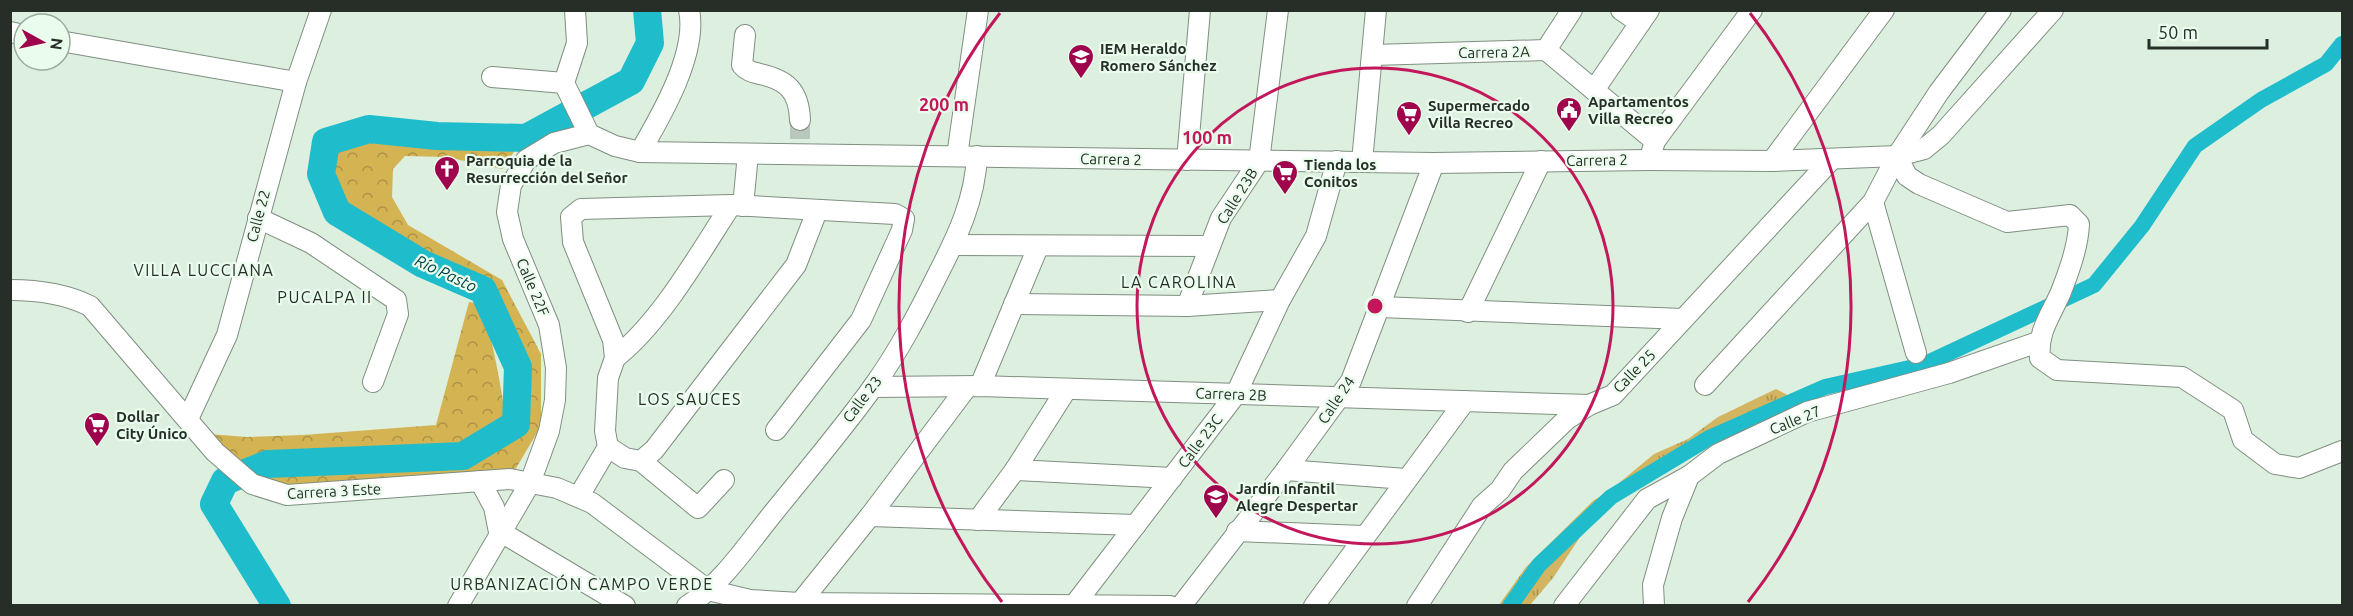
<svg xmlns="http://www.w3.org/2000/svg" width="2353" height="616" font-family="Ubuntu,sans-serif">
	<defs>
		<pattern id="grass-tufts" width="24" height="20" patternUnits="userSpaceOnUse" patternTransform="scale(1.5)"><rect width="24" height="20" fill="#d2b461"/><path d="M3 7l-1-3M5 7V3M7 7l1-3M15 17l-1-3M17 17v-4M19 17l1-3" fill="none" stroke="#aa9350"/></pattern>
		<pattern id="forest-crowns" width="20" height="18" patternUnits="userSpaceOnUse" patternTransform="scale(1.5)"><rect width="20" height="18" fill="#d4b353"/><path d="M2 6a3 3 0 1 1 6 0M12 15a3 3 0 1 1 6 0" fill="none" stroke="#ac9245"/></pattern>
	</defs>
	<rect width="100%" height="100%" fill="#ddefdf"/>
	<!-- grass -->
	<path fill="url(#grass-tufts)" d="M 1776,389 L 1793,398 L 1645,476 L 1588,525 L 1553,578 L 1530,605 L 1499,605 L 1526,567 L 1594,500 L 1607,493 L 1654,454 L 1688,439 L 1718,417 Z"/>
	<!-- forest -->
	<g fill="url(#forest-crowns)">
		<path d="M 367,133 L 516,149 L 502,169 L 446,157 L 405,156 L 393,169 L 392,197 L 408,225 L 502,280 L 541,354 L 541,426 L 515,470 L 298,492 L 260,481 L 266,470 L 461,465 L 521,430 L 524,365 L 488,288 L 429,263 L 342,210 L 332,166 L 337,146 Z"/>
		<path d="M 469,302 L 481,304 C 494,344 500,383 507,425 L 453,454 L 378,454 L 252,461 L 240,466 L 209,434 L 247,437 L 303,435 L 436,425 Z"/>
	</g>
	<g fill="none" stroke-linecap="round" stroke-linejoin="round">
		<!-- canal -->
		<path stroke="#1fbdcc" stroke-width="16" d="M 1510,606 L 1539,565 L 1611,497 L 1709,438 L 1825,387 L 1923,365 L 2094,285 L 2142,226 L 2195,146 L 2261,100 L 2326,64 L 2342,44"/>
		<!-- river -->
		<path stroke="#1fbdcc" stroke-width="28" d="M 277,606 L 214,504 L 225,481 L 268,464 L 463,456 L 516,424 L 518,367 L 483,290 L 423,264 L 337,212 L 321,174 L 326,142 L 369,129 L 437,136 L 526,138 L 631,81 L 650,43 L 647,10"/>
		<!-- minor-tunnel -->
		<path stroke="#b9c8ba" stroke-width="20" stroke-dasharray="20 10" stroke-linecap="butt" d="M 800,139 L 800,120"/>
		<defs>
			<g id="minor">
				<path d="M 575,10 L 577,43 L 564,83 L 589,134 L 615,146 L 640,152 L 1434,163 L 1649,160 L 1772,161 L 1897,156 L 1924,149 L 1941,135 L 2053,10"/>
				<path d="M 1621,10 L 1640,23"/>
				<path d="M 10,32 L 24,35"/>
				<path d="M 745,35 L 742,65 C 747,71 752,72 760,74 C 787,80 799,91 800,120"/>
				<path d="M 60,41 L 296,82"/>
				<path d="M 1546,50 L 1572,10"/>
				<path d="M 1372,55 L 1546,50 L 1655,141"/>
				<path d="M 492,77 L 564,83"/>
				<path d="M 1594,90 L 1649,10"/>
				<path d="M 1652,151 L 1655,141 L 1752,10"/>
				<path d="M 640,152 C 661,116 698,53 689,10"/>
				<path d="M 957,156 L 978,10"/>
				<path d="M 1897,156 L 1907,176 L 1919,184 L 2007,222 L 2070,215 L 2079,224 C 2078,247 2069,271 2061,292 C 2051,315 2037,332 2040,358 L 2057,370 L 2182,377 L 2233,410 L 2243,440 L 2275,464 L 2299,468 L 2342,451"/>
				<path d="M 1187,160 L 1200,10"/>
				<path d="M 1772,161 L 1884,10"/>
				<path d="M 1362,162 L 1376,10"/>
				<path d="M 1873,202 L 1916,353"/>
				<path d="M 743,206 L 748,154"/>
				<path d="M 258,218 L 311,243 L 396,300 L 398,314 L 373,382"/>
				<path d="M 953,245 L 1208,246"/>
				<path d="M 10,290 C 37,290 66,294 90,306 L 215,452 L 252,484 L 287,495 L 510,479 L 557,488 L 592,503 L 708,590 L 750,600 L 800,603 L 1170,606"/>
				<path d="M 1014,304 L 1187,306 L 1280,300"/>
				<path d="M 1187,306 L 1221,218 L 1259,161 L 1278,10"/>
				<path d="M 1380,307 L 1683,319"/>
				<path d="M 1468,312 L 1541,161"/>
				<path d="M 615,358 C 661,322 699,254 731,205"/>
				<path d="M 1705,385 L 1873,202 L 1897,156 L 1939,92 L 2001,10"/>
				<path d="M 980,386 L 1038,247"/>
				<path d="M 873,387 L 980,386 L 1589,405"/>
				<path d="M 188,419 L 227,335 L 296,82 L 321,10"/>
				<path d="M 608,447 L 625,458 L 641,461 L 654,450 L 796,265 L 817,211"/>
				<path d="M 641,461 L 698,508 L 724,480"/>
				<path d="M 1015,470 L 1172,478"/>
				<path d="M 1286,470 L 1406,479"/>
				<path d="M 480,481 L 494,507 L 499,532"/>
				<path d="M 579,496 L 608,447 L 605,431 L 608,378 L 615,358 L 613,340 L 573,242 L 571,217 L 581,209 L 731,205 L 895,214 L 904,219 L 902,230 L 861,320 L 776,430"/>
				<path d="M 870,516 L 1136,525"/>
				<path d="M 978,520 L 1015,470 L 1066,390"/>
				<path d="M 1237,531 L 1363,536"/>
				<path d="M 506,535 L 625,606"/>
				<path d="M 1075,604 L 1236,394 L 1280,300 L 1316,236 L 1337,161"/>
				<path d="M 458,606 L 530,483 L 549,431 L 555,400 L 556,368 L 549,325 L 513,239 L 507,212 L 511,185 L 526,160 L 554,143 L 589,134"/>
				<path d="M 687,606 C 722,584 748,544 774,512 C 807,471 842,430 873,387 C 899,351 919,312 939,272 C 958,235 975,199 977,156"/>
				<path d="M 802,606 L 800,603 L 870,516 L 967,387"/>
				<path d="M 1181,606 L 1286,470 L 1351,381 L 1434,163"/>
				<path d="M 1314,606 L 1465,401"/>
				<path d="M 1417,606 L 1482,506 L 1500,490 L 1513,471 L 1567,419 L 1589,405 L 1613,395 L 1831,160"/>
				<path d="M 1564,606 L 1647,499 L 1689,476"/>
				<path d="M 1654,606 L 1653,585 L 1672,518 L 1689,476 L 1718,454 L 1807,412 L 1949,373 L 2038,342"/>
			</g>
		</defs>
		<!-- minor casing -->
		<use href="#minor" stroke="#7f8f80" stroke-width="22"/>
		<!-- minor -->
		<use href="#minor" stroke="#fff" stroke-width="20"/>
	</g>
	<!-- distance rings -->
	<g fill="none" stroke="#c2185b" stroke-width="3">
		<circle cx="1375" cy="306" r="238"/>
		<path d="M1002 602A476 476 0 0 1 1000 13M1750 13A476 476 0 0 1 1748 602"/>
	</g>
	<!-- icons -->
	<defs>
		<symbol id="school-pin" viewBox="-11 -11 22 30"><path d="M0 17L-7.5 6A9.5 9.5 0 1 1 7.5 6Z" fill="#9e054c" stroke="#eafcec"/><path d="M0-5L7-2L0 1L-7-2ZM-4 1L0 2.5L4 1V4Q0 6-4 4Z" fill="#fff"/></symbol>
		<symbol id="civic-pin" viewBox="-11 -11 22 30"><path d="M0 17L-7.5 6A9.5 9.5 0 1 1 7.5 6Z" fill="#9e054c" stroke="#eafcec"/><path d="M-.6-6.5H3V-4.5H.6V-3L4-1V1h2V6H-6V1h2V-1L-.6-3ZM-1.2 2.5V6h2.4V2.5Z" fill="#fff"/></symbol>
		<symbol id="supermarket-pin" viewBox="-11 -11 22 30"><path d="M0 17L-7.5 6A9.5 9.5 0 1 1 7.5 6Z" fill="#9e054c" stroke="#eafcec"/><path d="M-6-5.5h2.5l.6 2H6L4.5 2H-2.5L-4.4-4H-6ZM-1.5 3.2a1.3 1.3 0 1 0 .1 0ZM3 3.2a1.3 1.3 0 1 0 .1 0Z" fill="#fff"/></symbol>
		<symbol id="church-pin" viewBox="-11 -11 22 30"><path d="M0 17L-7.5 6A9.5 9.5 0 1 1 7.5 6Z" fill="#9e054c" stroke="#eafcec"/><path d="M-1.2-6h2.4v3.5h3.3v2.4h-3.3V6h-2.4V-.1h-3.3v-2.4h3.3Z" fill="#fff"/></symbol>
	</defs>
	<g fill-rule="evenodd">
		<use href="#school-pin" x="1066" y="42" width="30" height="40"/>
		<use href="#civic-pin" x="1554" y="95" width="30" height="40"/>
		<use href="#supermarket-pin" x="1394" y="99" width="30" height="40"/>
		<use href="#church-pin" x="432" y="154" width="30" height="40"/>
		<use href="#supermarket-pin" x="1270" y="158" width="30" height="40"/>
		<use href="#supermarket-pin" x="82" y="410" width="30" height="40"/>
		<use href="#school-pin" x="1201" y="482" width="30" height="40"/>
	</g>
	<g text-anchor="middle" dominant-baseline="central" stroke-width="4.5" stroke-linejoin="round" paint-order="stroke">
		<!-- poi labels -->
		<g font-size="15" font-weight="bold" fill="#272e28" stroke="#eafcec" text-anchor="start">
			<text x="1100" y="48">IEM Heraldo<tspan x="1100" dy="17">Romero Sánchez</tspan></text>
			<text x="1588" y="101">Apartamentos<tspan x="1588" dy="17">Villa Recreo</tspan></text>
			<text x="1428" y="105">Supermercado<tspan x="1428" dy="17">Villa Recreo</tspan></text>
			<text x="466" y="160">Parroquia de la<tspan x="466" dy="17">Resurrección del Señor</tspan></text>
			<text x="1304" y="164">Tienda los<tspan x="1304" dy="17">Conitos</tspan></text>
			<text x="116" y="416">Dollar<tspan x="116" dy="17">City Único</tspan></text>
			<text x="1236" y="488">Jardín Infantil<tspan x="1236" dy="17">Alegre Despertar</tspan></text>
		</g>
		<!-- street labels -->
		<g font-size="15" fill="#272e28" stroke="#eafcec">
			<text transform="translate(1494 52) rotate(-1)">Carrera 2A</text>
			<text transform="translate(1111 159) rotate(1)">Carrera 2</text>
			<text transform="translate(1597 160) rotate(-1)">Carrera 2</text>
			<text transform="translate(1237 196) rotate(-58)">Calle 23B</text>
			<text transform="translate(258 216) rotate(-75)">Calle 22</text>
			<text transform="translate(533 287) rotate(67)">Calle 22F</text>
			<text transform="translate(1634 371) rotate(-46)">Calle 25</text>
			<text transform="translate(1231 394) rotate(2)">Carrera 2B</text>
			<text transform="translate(862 399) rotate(-53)">Calle 23</text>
			<text transform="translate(1336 400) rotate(-56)">Calle 24</text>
			<text transform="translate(1795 420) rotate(-22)">Calle 27</text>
			<text transform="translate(1200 441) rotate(-53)">Calle 23C</text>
			<text transform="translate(334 491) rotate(-3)">Carrera 3 Este</text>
		</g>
		<!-- neighbourhood labels -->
		<g font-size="16" letter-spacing="1.5" fill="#272e28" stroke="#eafcec">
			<text x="204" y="270">VILLA LUCCIANA</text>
			<text x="1179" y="282">LA CAROLINA</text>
			<text x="325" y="297">PUCALPA II</text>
			<text x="690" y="399">LOS SAUCES</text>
			<text x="582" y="584">URBANIZACIÓN CAMPO VERDE</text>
		</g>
		<!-- water labels -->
		<g font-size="16" font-style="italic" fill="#004148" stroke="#eafcec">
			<text transform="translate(446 273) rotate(25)">Río Pasto</text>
		</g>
	</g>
	<circle cx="1375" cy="306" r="9" fill="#c2185b" stroke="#eafcec" stroke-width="3"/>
	<g font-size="18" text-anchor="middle" font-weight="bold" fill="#c2185b" stroke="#eafcec" stroke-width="4.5" stroke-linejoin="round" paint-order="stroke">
		<text x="944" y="111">200 m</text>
		<text x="1207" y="144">100 m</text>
	</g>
	<!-- border -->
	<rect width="2353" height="616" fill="none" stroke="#272e28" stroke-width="24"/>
	<!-- north arrow -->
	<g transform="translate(42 42) rotate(98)"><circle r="28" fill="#eafcec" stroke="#9caa9e" stroke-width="1.5"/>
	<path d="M0-4.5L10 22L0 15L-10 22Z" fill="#9e054c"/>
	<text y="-9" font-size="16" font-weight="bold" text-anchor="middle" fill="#272e28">N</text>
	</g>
	<!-- scale -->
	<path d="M2149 39v9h118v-9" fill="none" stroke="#272e28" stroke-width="3"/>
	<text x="2158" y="39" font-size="18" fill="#272e28" stroke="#eafcec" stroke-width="4.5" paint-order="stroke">50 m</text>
</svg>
